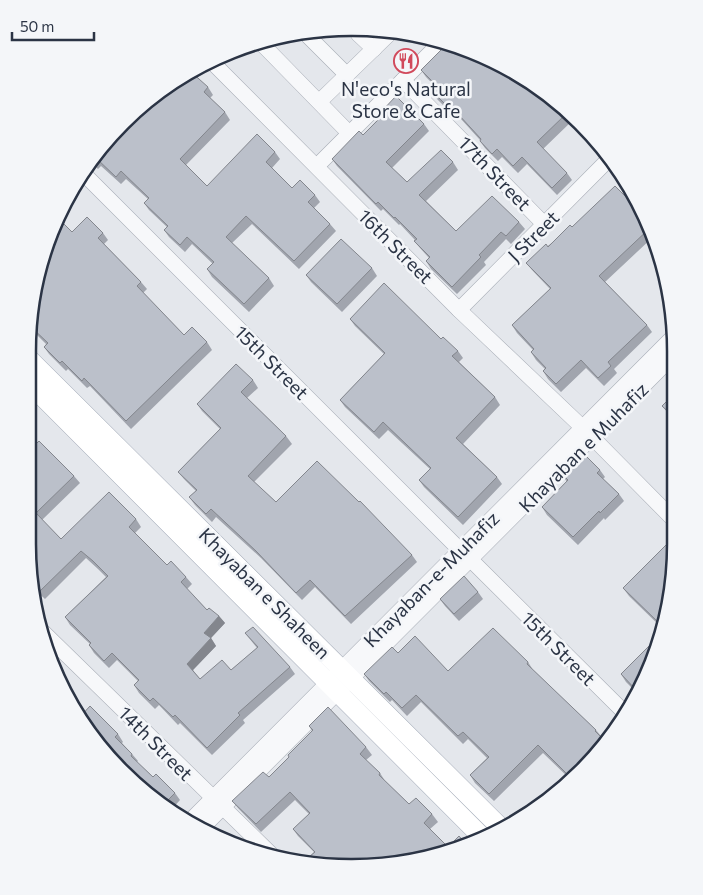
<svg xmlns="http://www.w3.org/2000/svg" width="703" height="895" font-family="Commissioner,sans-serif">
	<rect width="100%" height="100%" fill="#e4e7ec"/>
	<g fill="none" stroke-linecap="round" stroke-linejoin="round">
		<defs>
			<g id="minor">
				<path d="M 304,32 L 347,75"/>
				<path d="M 358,34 L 374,49"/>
				<path d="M 264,46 L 349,133"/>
				<path d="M 213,63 L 459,310 L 582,427"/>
				<path d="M 403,80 L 544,224"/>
				<path d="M 320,101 L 388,35"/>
				<path d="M 317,166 L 441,42"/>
				<path d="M 84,174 L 460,550"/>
				<path d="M 459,310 L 607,161"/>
				<path d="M 592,437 L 671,517"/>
				<path d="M 471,560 L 626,714"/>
				<path d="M 38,627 L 274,857"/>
				<path d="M 188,823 L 675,335"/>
				<path d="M 201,829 L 674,355"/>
			</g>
			<g id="major">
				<path d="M 28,358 L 502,829"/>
				<path d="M 28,382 L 482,837"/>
			</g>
		</defs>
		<!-- minor casing -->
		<use href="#minor" stroke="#a9aeb7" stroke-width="16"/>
		<!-- major casing -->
		<use href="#major" stroke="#a3abb8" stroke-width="20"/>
		<!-- minor -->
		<use href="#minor" stroke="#f7f8fa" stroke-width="15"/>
		<!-- major -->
		<use href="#major" stroke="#fff" stroke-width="19"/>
	</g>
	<!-- wall -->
	<g fill="#a1a5ae">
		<path d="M 421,70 L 549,94 L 572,121 L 543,149 L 567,173 L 572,180 L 557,195 L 527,164 L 518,173 L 502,157 L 498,161 L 485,148 L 480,141 L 480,140 L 452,109 L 450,112 L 437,99 L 432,91 L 436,87 L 426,77 Z"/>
		<path d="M 208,87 L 213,95 L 210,98 L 225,112 L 230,120 L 186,165 L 207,186 L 275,152 L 280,159 L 272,168 L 292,188 L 315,195 L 320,202 L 314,208 L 330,224 L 336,231 L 299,269 L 252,224 L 232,243 L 269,278 L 274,286 L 249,312 L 212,277 L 207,269 L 213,264 L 192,244 L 185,252 L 169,237 L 164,230 L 167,227 L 149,210 L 144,203 L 148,199 L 126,179 L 121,184 L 101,166 L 98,169 L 91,162 L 95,154 Z"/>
		<path d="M 381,112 L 424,124 L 429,131 L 392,168 L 407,182 L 453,162 L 458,170 L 426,201 L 456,231 L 519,222 L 525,229 L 511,244 L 506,239 L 484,262 L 486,265 L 457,294 L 431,269 L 426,261 L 429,258 L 420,248 L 414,241 L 415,240 L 400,224 L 399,225 L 383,209 L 381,211 L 337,166 L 332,159 L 363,135 L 383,114 Z"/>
		<path d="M 644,215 L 653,237 L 605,282 L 647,325 L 652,332 L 614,369 L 617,373 L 604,386 L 586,368 L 561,392 L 548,379 L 543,371 L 545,369 L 536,360 L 531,352 L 533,350 L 517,333 L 512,325 L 550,289 L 532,270 L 526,263 L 572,227 Z"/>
		<path d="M 72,232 L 103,233 L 108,240 L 104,244 L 141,282 L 147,289 L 143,293 L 184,335 L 207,342 L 212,350 L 131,429 L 90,386 L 87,388 L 68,369 L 66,371 L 49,354 L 44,347 L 46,344 L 29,327 L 45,247 Z"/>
		<path d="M 372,268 L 377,276 L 342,312 L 311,282 L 306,275 Z"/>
		<path d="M 350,319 L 441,339 L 458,351 L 463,358 L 459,362 L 495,397 L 500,405 L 463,444 L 497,477 L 502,484 L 463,525 L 424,487 L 419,480 L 430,469 L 388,430 L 379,439 L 345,407 L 340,400 L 384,354 L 355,326 Z"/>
		<path d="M 253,380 L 258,388 L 247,398 L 286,436 L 292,444 L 254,482 L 276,502 L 412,555 L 417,562 L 351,624 L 315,587 L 302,600 L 261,558 L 216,517 L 212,522 L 195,505 L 189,497 L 196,491 L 184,479 L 178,472 L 220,429 L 202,411 L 197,404 Z"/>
		<path d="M 674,394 L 673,418 L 668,413 L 662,406 Z"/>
		<path d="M 28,452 L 74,476 L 80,483 L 42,520 L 61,539 L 136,519 L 141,527 L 135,533 L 167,565 L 186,577 L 192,584 L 187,589 L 207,610 L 219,616 L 225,623 L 211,638 L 216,646 L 193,670 L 200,679 L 231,670 L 257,648 L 245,633 L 290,667 L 295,674 L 243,720 L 245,723 L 212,755 L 180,723 L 178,725 L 159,705 L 155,709 L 139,693 L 134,685 L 138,681 L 117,660 L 109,668 L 94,653 L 89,645 L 90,644 L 70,625 L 65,617 L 106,577 L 98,569 L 86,558 L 45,599 L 33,588 L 28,544 Z"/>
		<path d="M 600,470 L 605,477 L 603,479 L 619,494 L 624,501 L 605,520 L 604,518 L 578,545 L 547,515 L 542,507 L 567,482 L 561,473 Z"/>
		<path d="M 623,588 L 669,606 L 663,629 L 629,596 Z"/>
		<path d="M 478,592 L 483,599 L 459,621 L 445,606 L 440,599 Z"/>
		<path d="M 398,653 L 448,671 L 528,662 L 533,670 L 596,730 L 605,741 L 571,780 L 543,753 L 494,801 L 475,783 L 470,775 L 487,758 L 468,739 L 463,744 L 421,702 L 407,716 L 392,700 L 390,702 L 369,681 L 364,674 Z"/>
		<path d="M 651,667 L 637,693 L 626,682 L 621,674 Z"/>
		<path d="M 61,682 L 67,688 L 72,695 L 68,699 Z"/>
		<path d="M 80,717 L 118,734 L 123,742 L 122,743 L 132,754 L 138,761 L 137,762 L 153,777 L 175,793 L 180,800 L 171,810 L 123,773 Z"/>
		<path d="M 309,726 L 366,747 L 372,755 L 366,760 L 380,773 L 385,781 L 409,804 L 432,814 L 438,822 L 430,829 L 448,847 L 466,844 L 352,868 L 313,862 L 309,857 L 314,852 L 298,836 L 293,829 L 309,814 L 295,800 L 261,832 L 238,808 L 232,801 L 269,777 L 289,757 L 288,755 L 312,731 Z"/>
	</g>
	<!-- shaded-wall -->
	<path fill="#83868d" d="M 219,616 L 225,623 L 211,638 L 216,646 L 192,671 L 187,664 L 204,633 Z"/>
	<!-- building -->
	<g fill="#bbc0ca" stroke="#83868d">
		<path d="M 447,44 L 549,94 L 566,114 L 537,142 L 567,173 L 552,188 L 522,157 L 513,166 L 497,149 L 492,154 L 480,141 L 481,139 L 447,102 L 445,104 L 432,91 L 437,86 L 421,70 Z"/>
		<path d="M 189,71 L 190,71 L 208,87 L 204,92 L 225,112 L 180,159 L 207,186 L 257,134 L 275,152 L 266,162 L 292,188 L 300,180 L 315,195 L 308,202 L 330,224 L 294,261 L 246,216 L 226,237 L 269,278 L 244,304 L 207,269 L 214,262 L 187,237 L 180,245 L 164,230 L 168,226 L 144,203 L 149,198 L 121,171 L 116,177 L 96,158 L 93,162 L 91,160 L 95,154 Z"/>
		<path d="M 396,96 L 424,124 L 386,162 L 407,182 L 441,150 L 453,162 L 419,195 L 456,231 L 492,196 L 519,222 L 506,236 L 501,232 L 479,255 L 481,257 L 452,287 L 426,261 L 430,257 L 414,241 L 417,239 L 395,217 L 394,218 L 378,202 L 376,204 L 332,159 L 359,131 L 363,135 L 384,114 L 381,112 Z"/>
		<path d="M 615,186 L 644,215 L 650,228 L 599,276 L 647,325 L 608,362 L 611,366 L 598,378 L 581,360 L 556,384 L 543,371 L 546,368 L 531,352 L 534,349 L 512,325 L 551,288 L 526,263 L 546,244 L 548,247 L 570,225 L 572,227 Z"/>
		<path d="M 87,217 L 103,233 L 98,238 L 141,282 L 137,286 L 184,335 L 192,327 L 207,342 L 126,421 L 84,378 L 82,381 L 62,361 L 60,363 L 44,347 L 48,343 L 29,325 L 45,247 L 60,220 L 72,232 Z"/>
		<path d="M 341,239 L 372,268 L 337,304 L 306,275 Z"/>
		<path d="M 384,283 L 441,339 L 443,337 L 458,351 L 452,356 L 495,397 L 456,438 L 497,477 L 458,517 L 419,480 L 431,468 L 383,422 L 374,432 L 340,400 L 385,353 L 350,319 Z"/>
		<path d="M 236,364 L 253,380 L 241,392 L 286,436 L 248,476 L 276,502 L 317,461 L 359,502 L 360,501 L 412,555 L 345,616 L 310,580 L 296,593 L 256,551 L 211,509 L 206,514 L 189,497 L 197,490 L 178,472 L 221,428 L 197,404 Z"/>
		<path d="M 674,373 L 674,381 L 670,377 Z"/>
		<path d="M 674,394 L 673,416 L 662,406 Z"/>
		<path d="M 39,441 L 74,476 L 36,513 L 61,539 L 109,492 L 136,519 L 129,527 L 167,565 L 171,561 L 186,577 L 181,582 L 207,610 L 209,608 L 219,616 L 204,633 L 211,638 L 187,664 L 200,679 L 222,660 L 231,670 L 258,647 L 245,633 L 253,627 L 290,667 L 238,713 L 240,715 L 207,748 L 175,715 L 173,717 L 153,698 L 150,701 L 134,685 L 139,680 L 112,653 L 104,661 L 89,645 L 91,643 L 65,617 L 108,576 L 93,561 L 81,551 L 39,592 L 33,585 L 28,544 L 28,452 Z"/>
		<path d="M 582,452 L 600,470 L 597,473 L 619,494 L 600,513 L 599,511 L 573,537 L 542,507 L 568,480 L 561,473 Z"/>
		<path d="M 666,545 L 670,549 L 669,606 L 667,615 L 659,623 L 623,588 Z"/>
		<path d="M 464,576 L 478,592 L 454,614 L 440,599 Z"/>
		<path d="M 493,628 L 528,662 L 527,664 L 596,730 L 595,731 L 605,741 L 572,779 L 538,745 L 489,794 L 470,775 L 489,757 L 463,732 L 458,736 L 416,695 L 402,708 L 386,692 L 384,694 L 364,674 L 392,647 L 398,653 L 415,636 L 448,671 Z"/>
		<path d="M 658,637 L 660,639 L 651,667 L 638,692 L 621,674 Z"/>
		<path d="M 61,682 L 67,688 L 65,690 Z"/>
		<path d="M 90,706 L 118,734 L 115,737 L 132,754 L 131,756 L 153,777 L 156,774 L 175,793 L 164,804 L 123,773 L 80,717 Z"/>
		<path d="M 328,707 L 366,747 L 360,754 L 380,773 L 379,775 L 409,804 L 416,798 L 432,814 L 424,823 L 448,847 L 459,836 L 466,844 L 436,856 L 352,868 L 314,863 L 309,857 L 315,852 L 293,829 L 310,813 L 290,792 L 256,824 L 232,801 L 263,772 L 269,777 L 289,757 L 288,755 L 313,730 L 309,726 Z"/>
		<path d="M 215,829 L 224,839 L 211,833 Z"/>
	</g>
	<!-- icons -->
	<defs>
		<symbol id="restaurant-ring" viewBox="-11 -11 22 22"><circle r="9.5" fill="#f4f6f9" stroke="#d1495b" stroke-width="1.5"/><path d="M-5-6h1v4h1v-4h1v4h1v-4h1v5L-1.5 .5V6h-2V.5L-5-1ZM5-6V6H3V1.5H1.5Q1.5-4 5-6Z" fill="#d1495b"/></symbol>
	</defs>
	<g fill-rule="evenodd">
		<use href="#restaurant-ring" x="392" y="47" width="28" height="28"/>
	</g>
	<g text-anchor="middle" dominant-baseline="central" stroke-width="5" stroke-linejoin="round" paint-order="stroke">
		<!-- poi labels -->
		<g font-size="19" fill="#2b3445" stroke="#f4f6f9">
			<text x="406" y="88">N'eco's Natural<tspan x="406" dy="22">Store &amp; Cafe</tspan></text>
		</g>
		<!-- street labels -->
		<g font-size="19" fill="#2b3445" stroke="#f4f6f9">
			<text transform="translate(495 173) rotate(46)">17th Street</text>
			<text transform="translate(533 236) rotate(-45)">J Street</text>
			<text transform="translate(396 246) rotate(45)">16th Street</text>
			<text transform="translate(272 362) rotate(45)">15th Street</text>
			<text transform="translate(583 447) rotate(-45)">Khayaban e Muhafiz</text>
			<text transform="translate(431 579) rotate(-45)">Khayaban-e-Muhafiz</text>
			<text transform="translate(265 593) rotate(45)">Khayaban e Shaheen</text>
			<text transform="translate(559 648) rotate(45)">15th Street</text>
			<text transform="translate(156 743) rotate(45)">14th Street</text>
		</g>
	</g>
	<!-- crop -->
	<path d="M0 0H703V895H0ZM351 36H352A315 315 0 0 1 667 351V544A315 315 0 0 1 352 859H351A315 315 0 0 1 36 544V351A315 315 0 0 1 351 36Z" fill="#f4f6f9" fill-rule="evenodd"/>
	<path fill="none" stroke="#2b3445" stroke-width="2.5" d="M351 36H352A315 315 0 0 1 667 351V544A315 315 0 0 1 352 859H351A315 315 0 0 1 36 544V351A315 315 0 0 1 351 36Z"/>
	<!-- scale -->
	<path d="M12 32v8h82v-8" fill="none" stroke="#2b3445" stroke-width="2.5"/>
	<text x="20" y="32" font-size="15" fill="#2b3445" stroke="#f4f6f9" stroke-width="4" paint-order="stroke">50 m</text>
</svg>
